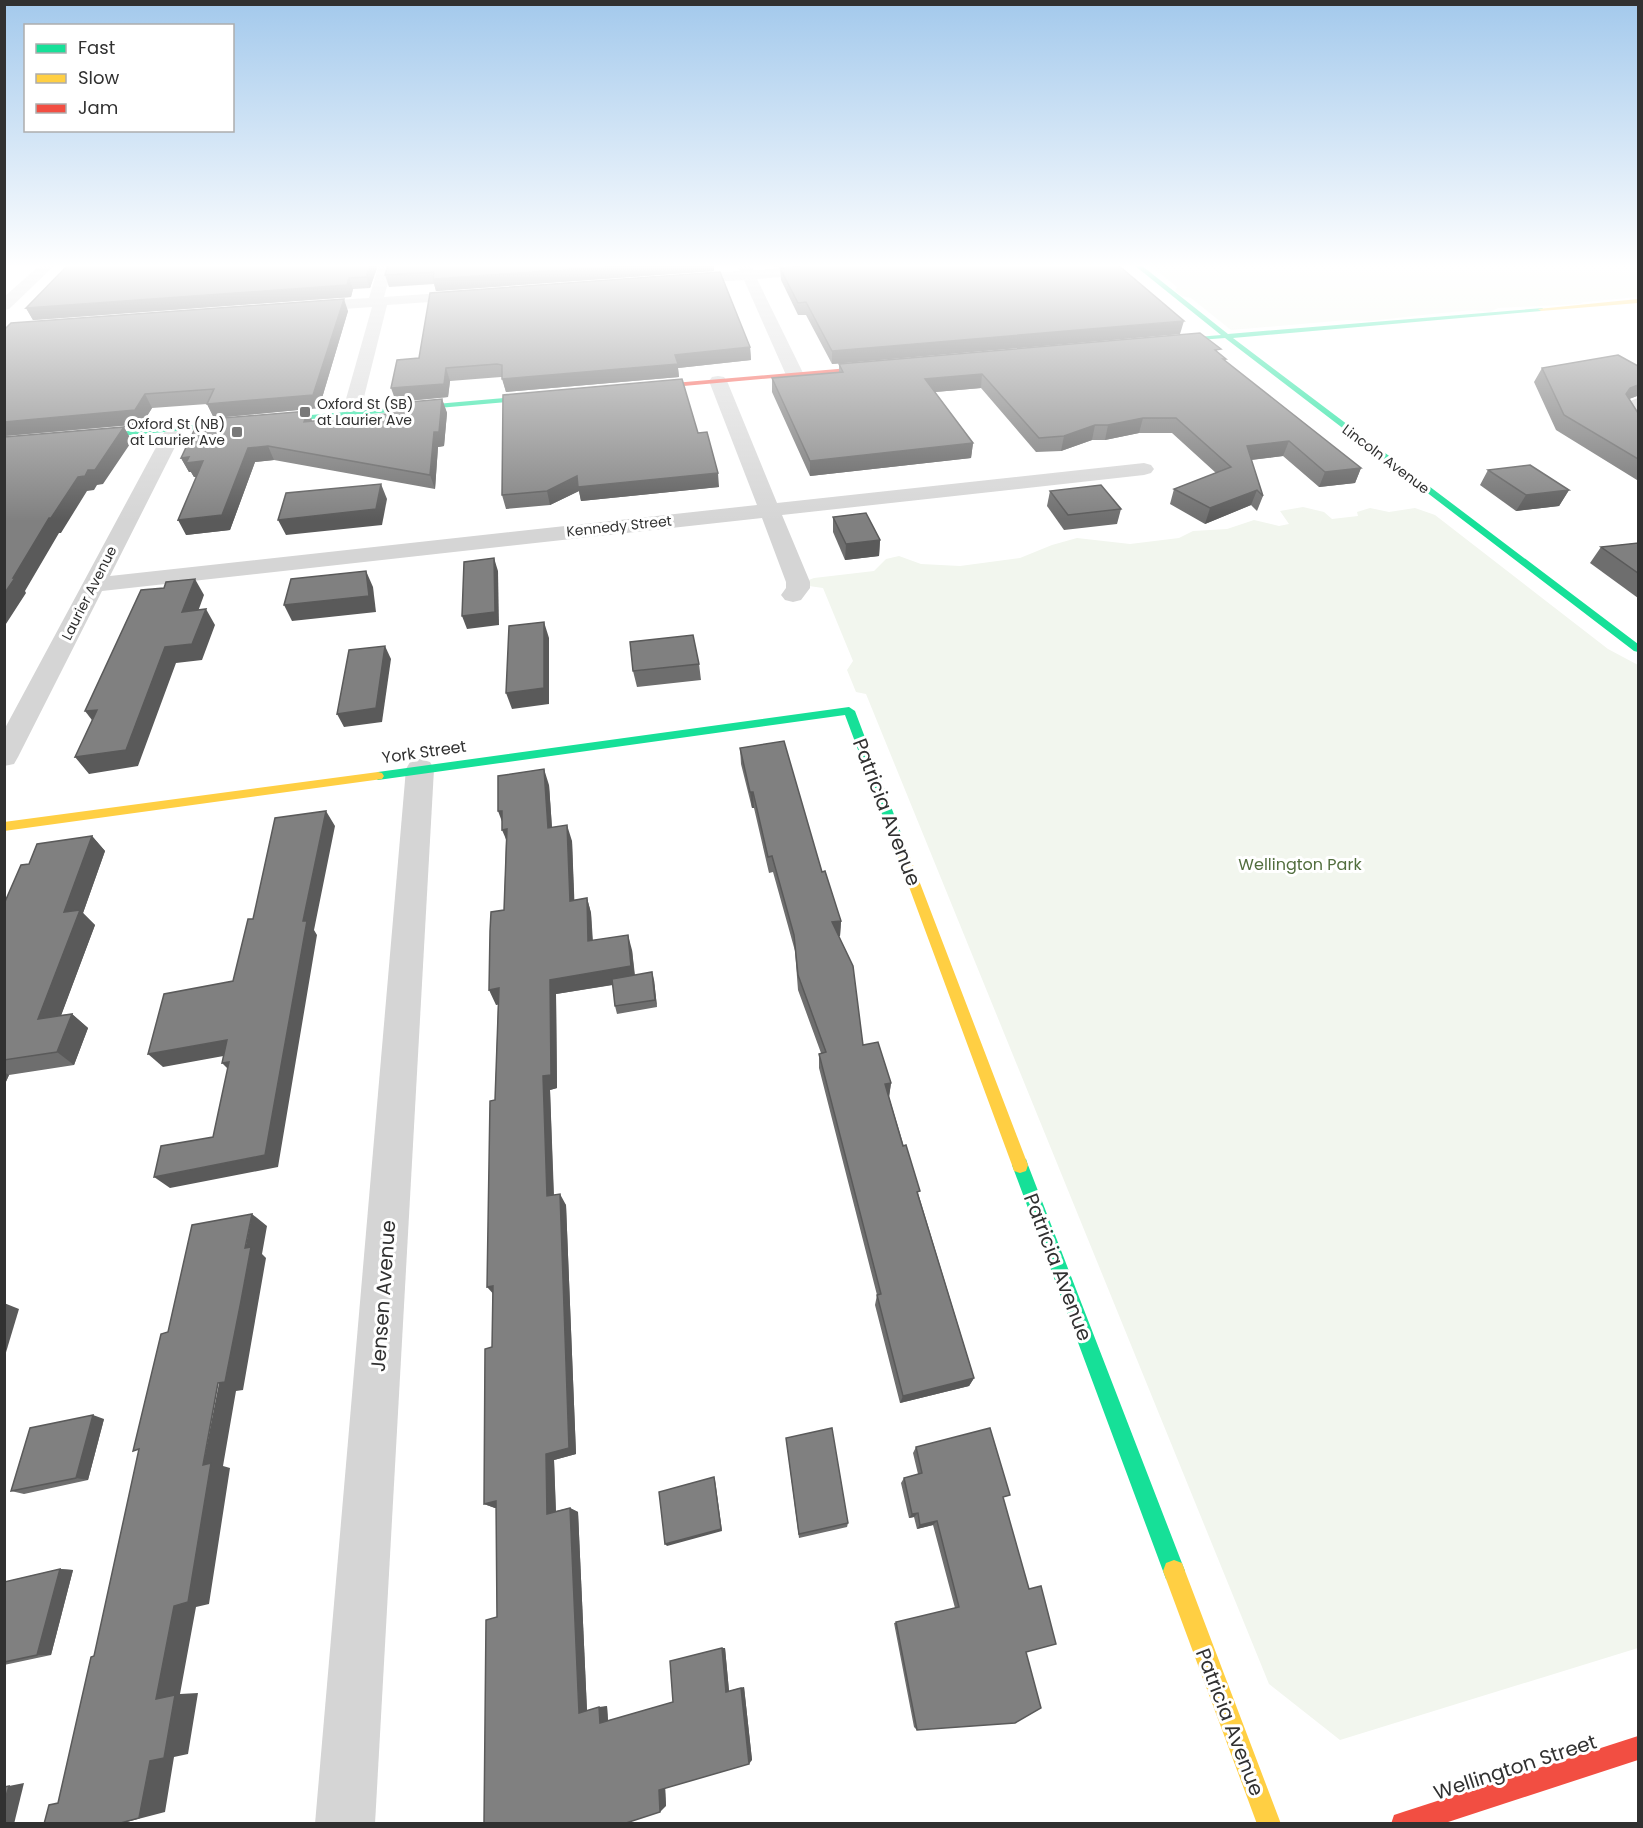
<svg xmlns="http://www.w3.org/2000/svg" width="1643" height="1828" font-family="Poppins,sans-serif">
	<rect width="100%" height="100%" fill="#fff"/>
	<!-- green -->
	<g fill="#f2f6ee">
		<path d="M 1149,265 L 1638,265 L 1638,297 L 1584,302 L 1579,304 L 1498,308 L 1490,312 L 1473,310 L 1422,315 L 1371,321 L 1347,320 L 1231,330 L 1191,298 L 1182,296 L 1175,291 L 1177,287 Z"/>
		<path d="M 1303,507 L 1324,512 L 1332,519 L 1358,516 L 1357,512 L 1370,508 L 1389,512 L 1415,508 L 1435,515 L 1608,649 L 1638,665 L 1638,1648 L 1340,1740 L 1269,1684 L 866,694 L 856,692 L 847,670 L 853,661 L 823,588 L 809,586 L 806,581 L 814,578 L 874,571 L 886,559 L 899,556 L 921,564 L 960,566 L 1020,558 L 1052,545 L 1077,538 L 1130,544 L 1179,538 L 1193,531 L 1227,529 L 1254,520 L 1279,526 L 1289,524 L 1280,511 Z"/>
	</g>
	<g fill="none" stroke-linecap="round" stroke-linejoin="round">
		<!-- street -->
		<g fill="#d5d5d5" fill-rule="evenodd">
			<path d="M 40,265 L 55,265 L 9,309 L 4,310 L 4,297 Z"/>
			<path d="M 379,265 L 393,265 L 384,297 L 472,291 L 479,295 L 472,299 L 387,305 L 360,413 L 357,417 L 345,417 L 342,413 L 372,307 L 302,312 L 294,307 L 302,302 L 369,298 Z"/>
			<path d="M 737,265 L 751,265 L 753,270 L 828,265 L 896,265 L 889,269 L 757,279 L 804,375 L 801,379 L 789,379 L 786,375 L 744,280 L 676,284 L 669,280 L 676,276 L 740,271 Z"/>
			<path d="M 718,376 L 724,377 L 727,381 L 777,503 L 1144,463 L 1151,465 L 1154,469 L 1151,473 L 1144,475 L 782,515 L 810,582 L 810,588 L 801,600 L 793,602 L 785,600 L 781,595 L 786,588 L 786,582 L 762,518 L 102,591 L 18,757 L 14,764 L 4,766 L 4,730 L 168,425 L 182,425 L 184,429 L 110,576 L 757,505 L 709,381 L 712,377 Z"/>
			<path d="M 1638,398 L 1638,429 L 1631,427 L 1619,408 L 1622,404 Z"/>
			<path d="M 420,759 L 430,762 L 434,769 L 375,1824 L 315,1824 L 406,769 L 410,762 Z"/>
		</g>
		<!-- fast -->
		<g fill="#16e098" fill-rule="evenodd">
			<path d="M 1134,265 L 1141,265 L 1228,334 L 1543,308 L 1541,311 L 1233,338 L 1638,644 L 1638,652 L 1634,651 L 1225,338 L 1160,343 L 1162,340 L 1221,335 Z"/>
			<path d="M 549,394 L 553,396 L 552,398 L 4,446 L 4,442 Z"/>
			<path d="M 849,707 L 855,711 L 910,857 L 909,860 L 899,860 L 898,857 L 845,715 L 378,780 L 372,776 L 378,772 Z"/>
			<path d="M 1020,1157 L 1026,1159 L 1028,1165 L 1185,1571 L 1182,1579 L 1174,1582 L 1166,1579 L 1163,1571 L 1012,1165 L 1014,1159 Z"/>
		</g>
		<!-- slow -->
		<g fill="#ffcf43" fill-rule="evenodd">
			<path d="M 1638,299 L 1638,303 L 1541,311 L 1538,309 Z"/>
			<path d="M 378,772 L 382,773 L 384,776 L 382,779 L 4,831 L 4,822 Z"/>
			<path d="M 904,852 L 910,857 L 1028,1165 L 1026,1171 L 1020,1173 L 1014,1171 L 1012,1165 L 898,857 Z"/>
			<path d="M 1174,1560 L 1182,1563 L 1185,1571 L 1281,1824 L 1257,1824 L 1163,1571 L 1166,1563 Z"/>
		</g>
		<!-- jam -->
		<g fill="#f24e42" fill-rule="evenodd">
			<path d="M 884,365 L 886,368 L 639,390 L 635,388 L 639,386 Z"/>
			<path d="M 1638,1736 L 1638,1760 L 1442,1824 L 1391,1824 L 1394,1815 L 1403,1812 Z"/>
		</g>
	</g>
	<!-- wall -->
	<g fill="#6e6e6e">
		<path d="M 378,265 L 370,288 L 353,289 L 351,297 L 33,320 L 26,308 Z"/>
		<path d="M 388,265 L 714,271 L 436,291 L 434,284 L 389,287 L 385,275 Z"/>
		<path d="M 780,268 L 1180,334 L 832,364 L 806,315 L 798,315 L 781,280 Z"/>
		<path d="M 348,311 L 319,408 L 214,418 L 207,404 L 152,408 L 142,424 L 4,436 L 4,330 Z"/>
		<path d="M 750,347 L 751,360 L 678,368 L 679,377 L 506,392 L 502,377 L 501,377 L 450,381 L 448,397 L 396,402 L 397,360 Z"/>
		<path d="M 1219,354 L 1226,359 L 1225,361 L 1361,468 L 1355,483 L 1319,487 L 1283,456 L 1251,460 L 1263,496 L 1257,511 L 1251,505 L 1205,524 L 1170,504 L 1174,489 L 1216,473 L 1172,433 L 1139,433 L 1105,440 L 1092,440 L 1061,451 L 1036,452 L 981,388 L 935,392 L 973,443 L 971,458 L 810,476 L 772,392 L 772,378 L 839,372 L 839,364 Z"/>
		<path d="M 1638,366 L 1638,397 L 1637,396 L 1629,399 L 1638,413 L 1638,480 L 1637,480 L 1556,430 L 1534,382 L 1542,368 Z"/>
		<path d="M 442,399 L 447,413 L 444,446 L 438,447 L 435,489 L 274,460 L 255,462 L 230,530 L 186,535 L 196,477 L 194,477 L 191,472 L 189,472 L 181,458 L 312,421 L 386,414 Z"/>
		<path d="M 698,433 L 719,487 L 581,501 L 579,491 L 550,505 L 506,509 L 502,495 Z"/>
		<path d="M 1488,470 L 1569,490 L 1559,506 L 1516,511 L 1480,485 Z"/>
		<path d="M 1050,491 L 1121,509 L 1117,524 L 1064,530 L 1047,506 Z"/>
		<path d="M 833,517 L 880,540 L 879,556 L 845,560 L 833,532 Z"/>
		<path d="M 1638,543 L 1638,598 L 1590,563 L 1601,547 Z"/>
		<path d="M 699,664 L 701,680 L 637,687 L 633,671 Z"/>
		<path d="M 740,748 L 822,872 L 841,921 L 840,936 L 838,936 L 863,1045 L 891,1083 L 889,1097 L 974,1378 L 969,1386 L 900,1403 L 875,1305 L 877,1295 L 819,1068 L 819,1054 L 821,1053 L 798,990 L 795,951 L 773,872 L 769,873 L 754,808 L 752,808 L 741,764 Z"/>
		<path d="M 549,785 L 552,827 L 572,841 L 574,900 L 587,898 L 591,913 L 593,941 L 632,950 L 635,975 L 654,980 L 657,1007 L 617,1014 L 615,1006 L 613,985 L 556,994 L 557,1088 L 550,1090 L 554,1195 L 566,1205 L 576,1454 L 554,1460 L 556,1511 L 570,1508 L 578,1512 L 587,1711 L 607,1706 L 608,1721 L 673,1702 L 725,1648 L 729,1691 L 744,1687 L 752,1760 L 665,1788 L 666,1806 L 497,1617 L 496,1508 L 495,1508 L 484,1504 L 492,1347 L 495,1100 L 498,1004 L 496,1005 L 504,910 L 506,840 L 502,821 Z"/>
		<path d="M 92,836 L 105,851 L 83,913 L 95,925 L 61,1015 L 72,1014 L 88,1028 L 74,1065 L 9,1075 L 4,1086 L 4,904 L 29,864 Z"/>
		<path d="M 104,1419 L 88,1480 L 24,1494 L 11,1491 Z"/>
		<path d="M 786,1438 L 848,1523 L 847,1527 L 799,1538 Z"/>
		<path d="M 916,1447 L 1004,1500 L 1026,1652 L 917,1730 L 914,1727 L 894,1623 L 955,1608 L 933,1525 L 917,1529 L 914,1517 L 909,1518 L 901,1483 L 904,1478 L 918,1474 L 913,1453 Z"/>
		<path d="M 60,1569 L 73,1570 L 51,1655 L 4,1665 L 4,1582 Z"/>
	</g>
	<!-- shaded-wall -->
	<g fill="#5a5a5a">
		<path d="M 370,265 L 378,265 L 370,288 L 366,277 Z"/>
		<path d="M 631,265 L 714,265 L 714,271 L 436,291 L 433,279 Z"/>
		<path d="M 774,265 L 801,265 L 774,267 Z"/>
		<path d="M 349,278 L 353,289 L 351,297 L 33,320 L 26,308 Z"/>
		<path d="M 344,299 L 348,311 L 319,408 L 214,418 L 207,404 Z"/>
		<path d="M 1184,321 L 1180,334 L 832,364 L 832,351 Z"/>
		<path d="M 750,347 L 751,360 L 678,368 L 679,377 L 506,392 L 502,379 L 675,355 Z"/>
		<path d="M 446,368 L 450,381 L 448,397 L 396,402 L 391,388 Z"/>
		<path d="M 982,374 L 981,388 L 924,393 L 925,379 Z"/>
		<path d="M 1638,385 L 1638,394 L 1637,396 L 1621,402 L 1617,408 L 1630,388 Z"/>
		<path d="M 145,394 L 152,408 L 142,424 L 4,436 L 4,422 Z"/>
		<path d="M 442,399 L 447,413 L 444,446 L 438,447 L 435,489 L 430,475 L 434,432 Z"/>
		<path d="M 308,411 L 314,425 L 304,422 Z"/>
		<path d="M 1143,418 L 1139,433 L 1105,440 L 1108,425 Z"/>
		<path d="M 1095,425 L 1092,440 L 1061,451 L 1064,436 Z"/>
		<path d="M 124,427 L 132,441 L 103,484 L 97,485 L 94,490 L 87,491 L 61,533 L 59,533 L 25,591 L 26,593 L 4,627 L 4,594 L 13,578 L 49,518 L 78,477 L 88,470 Z"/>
		<path d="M 1289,441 L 1283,456 L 1242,461 L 1247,446 Z"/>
		<path d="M 973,443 L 971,458 L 810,476 L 810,461 Z"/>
		<path d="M 268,446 L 274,460 L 255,462 L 230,530 L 186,535 L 178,520 L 248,448 Z"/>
		<path d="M 189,457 L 203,461 L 211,475 L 194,477 L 191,472 L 189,472 L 181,458 Z"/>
		<path d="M 1361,468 L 1355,483 L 1319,487 L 1325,472 Z"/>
		<path d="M 718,473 L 719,487 L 581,501 L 579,491 L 550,505 L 547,491 L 577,476 Z"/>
		<path d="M 381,484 L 387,499 L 382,525 L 286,535 L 278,520 Z"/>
		<path d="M 1257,490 L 1251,505 L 1205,524 L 1210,508 Z"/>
		<path d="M 1569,490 L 1559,506 L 1516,511 L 1526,495 Z"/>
		<path d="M 880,540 L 879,556 L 845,560 L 846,544 Z"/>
		<path d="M 494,558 L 498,571 L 499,625 L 467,629 L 462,616 Z"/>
		<path d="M 366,571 L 373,587 L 376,612 L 292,621 L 284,605 Z"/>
		<path d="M 195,579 L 204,595 L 192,628 L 182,612 Z"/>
		<path d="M 206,609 L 215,625 L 202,660 L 176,663 L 138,766 L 89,774 L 75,757 L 165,647 Z"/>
		<path d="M 544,622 L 549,638 L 549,704 L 512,709 L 506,693 Z"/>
		<path d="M 385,646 L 391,659 L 382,722 L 344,727 L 337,714 Z"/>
		<path d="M 97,710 L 98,728 L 85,711 Z"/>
		<path d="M 544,769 L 549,785 L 553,844 L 548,828 Z"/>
		<path d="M 750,792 L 753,792 L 754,808 L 752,808 Z"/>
		<path d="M 326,811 L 335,826 L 314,930 L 317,935 L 278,1167 L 170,1188 L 154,1177 L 265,1155 L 303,921 Z"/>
		<path d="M 498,811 L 502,811 L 504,827 Z"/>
		<path d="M 567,825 L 572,841 L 575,916 L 570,901 Z"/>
		<path d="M 507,829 L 509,846 L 502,830 Z"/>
		<path d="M 92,836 L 105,851 L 83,913 L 95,925 L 55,1032 L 38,1019 L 64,912 Z"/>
		<path d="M 587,898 L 591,913 L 593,956 L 588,941 Z"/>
		<path d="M 841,921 L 840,936 L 831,938 L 832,922 Z"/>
		<path d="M 628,935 L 632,950 L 635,981 L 556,994 L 557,1088 L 550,1090 L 554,1208 L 547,1196 L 543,1076 L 550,980 Z"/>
		<path d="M 652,972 L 654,980 L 657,1007 L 655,1000 Z"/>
		<path d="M 499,988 L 506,1003 L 496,1005 L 489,990 Z"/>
		<path d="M 72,1014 L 88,1028 L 74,1065 L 57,1052 Z"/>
		<path d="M 227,1040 L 240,1053 L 163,1067 L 148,1054 Z"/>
		<path d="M 229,1062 L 235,1076 L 222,1063 Z"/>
		<path d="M 4,1072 L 9,1075 L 4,1086 Z"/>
		<path d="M 891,1083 L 889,1097 L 884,1098 L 885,1084 Z"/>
		<path d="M 560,1194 L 566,1205 L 576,1454 L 554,1460 L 556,1518 L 547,1514 L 546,1454 Z"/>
		<path d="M 252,1214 L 267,1226 L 262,1254 L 266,1258 L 243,1390 L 236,1391 L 223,1466 L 230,1468 L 209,1604 L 196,1607 L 180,1694 L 198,1693 L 188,1754 L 174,1757 L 165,1812 L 119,1824 L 174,1606 L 203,1465 Z"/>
		<path d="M 493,1286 L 496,1297 L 487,1287 Z"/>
		<path d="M 4,1303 L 19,1309 L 4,1359 Z"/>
		<path d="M 974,1378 L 969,1386 L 900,1403 L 903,1396 Z"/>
		<path d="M 93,1415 L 104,1419 L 88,1480 L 76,1478 Z"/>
		<path d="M 714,1477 L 715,1480 L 722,1531 L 667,1546 L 665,1544 Z"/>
		<path d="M 496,1501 L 507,1505 L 495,1508 L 484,1504 Z"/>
		<path d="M 570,1508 L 578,1512 L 587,1711 L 579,1713 Z"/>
		<path d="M 918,1513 L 914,1517 L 909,1518 L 912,1514 Z"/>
		<path d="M 937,1521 L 933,1525 L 917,1529 L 920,1525 Z"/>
		<path d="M 60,1569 L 73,1570 L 51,1655 L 37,1655 Z"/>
		<path d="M 722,1648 L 725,1648 L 729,1691 L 726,1692 Z"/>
		<path d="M 744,1687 L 752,1760 L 749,1764 L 741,1688 Z"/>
		<path d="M 607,1706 L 608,1721 L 600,1723 L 599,1707 Z"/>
		<path d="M 24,1783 L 14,1824 L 4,1824 L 4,1803 L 9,1786 Z"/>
		<path d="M 665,1785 L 666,1806 L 660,1812 L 659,1790 Z"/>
	</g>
	<!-- building -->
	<g fill="#808080" stroke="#5a5a5a" stroke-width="1.5">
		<path d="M 68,265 L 370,265 L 366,277 L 349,278 L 347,285 L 26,308 Z"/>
		<path d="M 388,265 L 631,265 L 433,279 L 434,272 L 385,275 Z"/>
		<path d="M 814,265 L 1118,265 L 1184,321 L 832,351 L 806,302 L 798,303 L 780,268 Z"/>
		<path d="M 720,272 L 750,347 L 675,355 L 678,364 L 502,379 L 502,365 L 497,364 L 446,368 L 444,384 L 391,388 L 397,360 L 419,358 L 430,293 Z"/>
		<path d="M 344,299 L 313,395 L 207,404 L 214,389 L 145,394 L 135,410 L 4,422 L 4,330 L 11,323 Z"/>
		<path d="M 1200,333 L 1221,349 L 1215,350 L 1226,359 L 1223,359 L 1361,468 L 1325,472 L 1289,441 L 1247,446 L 1263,496 L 1257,490 L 1210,508 L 1174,489 L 1231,467 L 1176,418 L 1143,418 L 1108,425 L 1095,425 L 1064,436 L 1039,438 L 982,374 L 925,379 L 973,443 L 810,461 L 772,378 L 843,372 L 839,364 Z"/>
		<path d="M 1618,355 L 1638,366 L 1638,385 L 1630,388 L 1626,394 L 1638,413 L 1638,459 L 1564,415 L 1542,368 Z"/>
		<path d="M 682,379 L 698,433 L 707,432 L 718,473 L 578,487 L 577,476 L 547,491 L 502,495 L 503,395 Z"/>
		<path d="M 442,399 L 439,432 L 434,432 L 430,475 L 268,446 L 248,448 L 222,515 L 178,520 L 203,461 L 186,463 L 189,457 L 181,458 L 199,420 L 308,411 L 304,422 L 386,414 L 388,404 Z"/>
		<path d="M 124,427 L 95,470 L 88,470 L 85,476 L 78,477 L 51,518 L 49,518 L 13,578 L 15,578 L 4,594 L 4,437 Z"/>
		<path d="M 1530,465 L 1569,490 L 1526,495 L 1488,470 Z"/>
		<path d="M 381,484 L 376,509 L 278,520 L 286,493 Z"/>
		<path d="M 1101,485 L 1121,509 L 1068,515 L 1050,491 Z"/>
		<path d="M 866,513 L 880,540 L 846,544 L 833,517 Z"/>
		<path d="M 1638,543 L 1638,573 L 1601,547 Z"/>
		<path d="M 494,558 L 495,612 L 462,616 L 464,562 Z"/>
		<path d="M 366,571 L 369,596 L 284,605 L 291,579 Z"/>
		<path d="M 195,579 L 182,612 L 206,609 L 192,644 L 165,647 L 126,750 L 75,757 L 97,710 L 85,711 L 141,590 L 164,588 L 166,582 Z"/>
		<path d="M 544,622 L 544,688 L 506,693 L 509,626 Z"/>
		<path d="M 693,635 L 699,664 L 633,671 L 630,642 Z"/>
		<path d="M 385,646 L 376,708 L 337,714 L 349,650 Z"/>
		<path d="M 784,741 L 822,872 L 825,871 L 841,921 L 832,922 L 853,966 L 863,1045 L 878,1042 L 891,1083 L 885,1084 L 903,1146 L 906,1145 L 920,1191 L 917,1192 L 974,1378 L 903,1396 L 877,1295 L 881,1294 L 819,1054 L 826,1052 L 798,975 L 794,935 L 772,856 L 768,857 L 753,792 L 750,792 L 740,748 Z"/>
		<path d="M 544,769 L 548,828 L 567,825 L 570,901 L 587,898 L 588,941 L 628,935 L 631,966 L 550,980 L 551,1075 L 543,1076 L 547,1196 L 560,1194 L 569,1448 L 546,1454 L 547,1514 L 570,1508 L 579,1713 L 599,1707 L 600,1723 L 673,1702 L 670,1661 L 722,1648 L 726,1692 L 741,1688 L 749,1764 L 659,1790 L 660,1812 L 623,1824 L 484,1824 L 486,1620 L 497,1617 L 496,1501 L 484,1504 L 485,1349 L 492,1347 L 493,1286 L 487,1287 L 490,1101 L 495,1100 L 499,988 L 489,990 L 490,931 L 491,912 L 504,910 L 507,829 L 502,830 L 502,811 L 498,811 L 498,776 Z"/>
		<path d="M 326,811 L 303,921 L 307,921 L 265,1155 L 154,1177 L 161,1146 L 213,1137 L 229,1062 L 222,1063 L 227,1040 L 148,1054 L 164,994 L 233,981 L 248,919 L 253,919 L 275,818 Z"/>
		<path d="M 92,836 L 64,912 L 80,910 L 38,1019 L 72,1014 L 57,1052 L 4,1060 L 4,904 L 21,865 L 29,864 L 37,844 Z"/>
		<path d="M 652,972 L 655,1000 L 615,1006 L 612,979 Z"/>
		<path d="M 252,1214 L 245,1248 L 251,1247 L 241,1301 L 225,1382 L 218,1383 L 203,1465 L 211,1463 L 188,1602 L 174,1606 L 156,1699 L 175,1695 L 164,1758 L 150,1761 L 139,1818 L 117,1824 L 44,1824 L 49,1805 L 58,1803 L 91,1657 L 94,1656 L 139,1449 L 133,1451 L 161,1334 L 168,1332 L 192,1225 Z"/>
		<path d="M 93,1415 L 76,1478 L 11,1491 L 30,1428 Z"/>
		<path d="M 832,1428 L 848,1523 L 799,1534 L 786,1438 Z"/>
		<path d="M 990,1428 L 1010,1495 L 1003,1497 L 1029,1589 L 1041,1586 L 1056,1644 L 1026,1652 L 1041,1708 L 1015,1723 L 917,1730 L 896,1622 L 959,1607 L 937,1521 L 920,1525 L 918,1513 L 912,1514 L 904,1478 L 922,1473 L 916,1447 Z"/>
		<path d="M 714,1477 L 721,1529 L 665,1544 L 659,1492 Z"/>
		<path d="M 60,1569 L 37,1655 L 4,1662 L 4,1582 Z"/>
		<path d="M 9,1786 L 4,1803 L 4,1787 Z"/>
	</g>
	<!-- sky -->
	<linearGradient id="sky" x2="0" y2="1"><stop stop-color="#a3c9ec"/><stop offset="0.51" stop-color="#fff"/><stop offset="1" stop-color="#fff" stop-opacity="0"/></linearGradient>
	<rect width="1643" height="521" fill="url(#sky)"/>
	<!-- markers -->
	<g fill="#797979" stroke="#fff" stroke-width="2">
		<rect x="299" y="406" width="12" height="12" rx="3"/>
		<rect x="231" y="426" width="12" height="12" rx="3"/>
	</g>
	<g text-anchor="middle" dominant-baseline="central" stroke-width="6" stroke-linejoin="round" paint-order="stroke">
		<!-- far-poi labels -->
		<g font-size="14" fill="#313131" stroke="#fff" text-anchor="start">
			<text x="317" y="404">Oxford St (SB)<tspan x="317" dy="16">at Laurier Ave</tspan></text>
			<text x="225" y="424" text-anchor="end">Oxford St (NB)<tspan x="225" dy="16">at Laurier Ave</tspan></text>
		</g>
		<!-- far-street labels -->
		<g font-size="14" fill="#313131" stroke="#fff">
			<text transform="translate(1386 459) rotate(37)">Lincoln Avenue</text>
			<text transform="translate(619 526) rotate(-6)">Kennedy Street</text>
			<text transform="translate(89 593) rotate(-63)">Laurier Avenue</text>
		</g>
		<!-- street labels -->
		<g font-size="16" fill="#313131" stroke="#fff">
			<text transform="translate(424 752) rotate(-8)">York Street</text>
		</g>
		<!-- park labels -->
		<g font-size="16" fill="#526e3e" stroke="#fff">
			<text x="1300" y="864">Wellington Park</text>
		</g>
		<!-- near-street labels -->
		<g font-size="20" fill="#313131" stroke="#fff">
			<text transform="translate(887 812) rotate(69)">Patricia Avenue</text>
			<text transform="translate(1058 1267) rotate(69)">Patricia Avenue</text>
			<text transform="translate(383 1296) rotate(-86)">Jensen Avenue</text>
			<text transform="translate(1230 1722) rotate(69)">Patricia Avenue</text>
			<text transform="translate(1515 1767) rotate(-18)">Wellington Street</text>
		</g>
	</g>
	<!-- border -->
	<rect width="1643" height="1828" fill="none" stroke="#313131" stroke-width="12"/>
	<!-- legend -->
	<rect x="24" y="24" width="210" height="108" fill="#ffffff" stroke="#adadad" stroke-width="1.5"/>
	<rect x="36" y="44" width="30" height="9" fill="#16e098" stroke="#adadad" stroke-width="1.5"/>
	<text x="78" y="54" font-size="18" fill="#313131">Fast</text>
	<rect x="36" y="74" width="30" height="9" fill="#ffcf43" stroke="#adadad" stroke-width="1.5"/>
	<text x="78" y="84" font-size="18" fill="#313131">Slow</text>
	<rect x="36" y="104" width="30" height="9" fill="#f24e42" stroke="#adadad" stroke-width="1.5"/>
	<text x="78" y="114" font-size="18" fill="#313131">Jam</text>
</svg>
